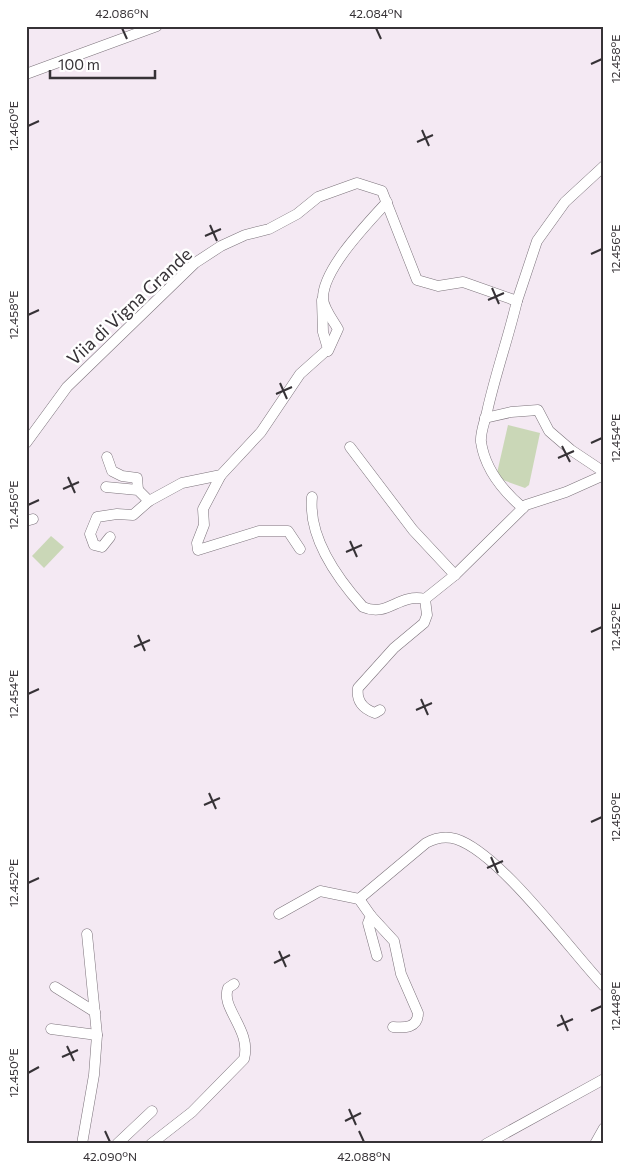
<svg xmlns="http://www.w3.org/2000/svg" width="630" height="1170" font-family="Commissioner,sans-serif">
	<rect width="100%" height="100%" fill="#f4e9f3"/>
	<!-- green -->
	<g fill="#cad7b7">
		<path d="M 508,425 L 540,433 L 529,485 L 525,488 L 500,479 L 497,473 Z"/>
		<path d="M 51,536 L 64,547 L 44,568 L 32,556 Z"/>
	</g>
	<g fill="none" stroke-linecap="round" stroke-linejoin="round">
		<defs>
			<g id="minor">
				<path d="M 26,74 L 157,26"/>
				<path d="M 517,301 L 537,241 L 565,202 L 604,166"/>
				<path d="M 328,351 L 338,329 C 333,320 323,308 323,298 C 323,269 367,224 387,202"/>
				<path d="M 485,418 L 511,412 L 538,410 L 549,431 L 571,450 L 604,472"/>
				<path d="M 26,443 L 67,387 L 195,263 L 221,246 L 245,235 L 269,229 L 297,214 L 318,197 L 357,183 L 382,191 L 417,280 L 438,286 L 463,282 L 517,301 C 508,339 495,375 487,412 C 485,421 480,433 481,442 C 485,469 503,491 523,508"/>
				<path d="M 350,447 L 413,530 L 455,575"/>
				<path d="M 107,457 L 112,471 L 122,476 L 137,478 L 138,490"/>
				<path d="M 221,475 L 203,509 L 204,525 L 197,543 L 198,550 L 259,531 L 288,531 L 300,549"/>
				<path d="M 106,487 L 138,490 L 149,501"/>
				<path d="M 312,497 C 308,537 337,578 363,607 C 388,618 398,593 425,599 L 427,615 L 424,623 L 394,648 L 358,688 C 356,701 363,709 375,713 L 380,710"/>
				<path d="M 26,521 L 33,519"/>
				<path d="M 110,537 L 102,547 L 94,545 L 90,534 L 97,517 L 117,514 L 133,515 L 149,501 L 182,483 L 221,475 L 261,432 L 300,374 L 328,349 L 323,332 L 322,300"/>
				<path d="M 425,599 L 455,575 L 526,505 L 566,492 L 604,475"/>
				<path d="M 359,899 L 371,916 L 368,923 L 377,956"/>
				<path d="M 279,914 L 320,891 L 359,899 L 426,843 C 435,838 446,836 456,839 C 500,853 570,950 604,986"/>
				<path d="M 371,916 L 394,941 L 401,974 L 418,1013 C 418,1028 405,1028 393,1027"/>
				<path d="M 55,987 L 95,1012"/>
				<path d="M 51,1029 L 97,1035"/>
				<path d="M 82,1144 L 94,1075 L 97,1035 L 87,934"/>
				<path d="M 117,1144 L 152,1111"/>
				<path d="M 151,1144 L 192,1112 L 244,1059 C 252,1030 220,1008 228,988 L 234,984"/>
				<path d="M 486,1144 L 604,1079"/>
				<path d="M 595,1144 L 604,1128"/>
			</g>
		</defs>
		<!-- minor casing -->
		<use href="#minor" stroke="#7c737b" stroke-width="11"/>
		<!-- minor -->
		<use href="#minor" stroke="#fff" stroke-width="10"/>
	</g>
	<!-- ticks -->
	<path fill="none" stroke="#363236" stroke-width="2" d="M 122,28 L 127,39M 376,28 L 381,39M 591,64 L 602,59M 28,126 L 39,121M 422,130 L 429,146M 417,142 L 433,135M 210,225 L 217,241M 205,236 L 221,229M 591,254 L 602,249M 492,288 L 499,304M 488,300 L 504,293M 28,315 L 39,310M 280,383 L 287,399M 276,394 L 292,387M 591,443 L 602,438M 562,446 L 570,462M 558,458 L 574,451M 68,477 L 75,493M 63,489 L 79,482M 28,505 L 39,500M 350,541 L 357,557M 346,552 L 362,545M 591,632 L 602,627M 138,635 L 145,651M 134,647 L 150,640M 28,694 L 39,689M 421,699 L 428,715M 416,710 L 432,703M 209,793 L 216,809M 204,805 L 220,798M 591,822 L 602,817M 491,857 L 498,873M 487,868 L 503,861M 28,883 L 39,878M 279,951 L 286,967M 274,963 L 290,955M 591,1011 L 602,1006M 561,1015 L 568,1031M 557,1026 L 573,1019M 67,1046 L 74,1061M 62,1057 L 78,1050M 28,1073 L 39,1067M 349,1109 L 356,1125M 345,1121 L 361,1113M 105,1131 L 110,1142M 359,1131 L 364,1142"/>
	<g text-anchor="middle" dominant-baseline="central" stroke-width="5" stroke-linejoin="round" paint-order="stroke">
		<!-- street labels -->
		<g font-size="18" fill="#363236" stroke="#fff">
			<text transform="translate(129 306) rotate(-43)">Viia di Vigna Grande</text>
		</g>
	</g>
	<!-- border -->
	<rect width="630" height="1170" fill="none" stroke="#ffffff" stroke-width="55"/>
	<!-- scale -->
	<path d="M50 70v8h105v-8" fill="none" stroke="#363236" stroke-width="2.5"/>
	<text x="58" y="70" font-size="15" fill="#363236" stroke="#ffffff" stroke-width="4" paint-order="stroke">100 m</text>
	<rect x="28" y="28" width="574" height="1114" fill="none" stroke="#363236" stroke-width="2"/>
	<g font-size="12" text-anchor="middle" fill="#363236">
		<text x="122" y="18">42.086°N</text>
		<text x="376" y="18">42.084°N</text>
		<text transform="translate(616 59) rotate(-90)" y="4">12.458°E</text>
		<text transform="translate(14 126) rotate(-90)" y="4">12.460°E</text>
		<text transform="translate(616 249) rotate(-90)" y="4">12.456°E</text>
		<text transform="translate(14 315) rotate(-90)" y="4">12.458°E</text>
		<text transform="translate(616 438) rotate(-90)" y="4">12.454°E</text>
		<text transform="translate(14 505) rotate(-90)" y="4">12.456°E</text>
		<text transform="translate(616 627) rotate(-90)" y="4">12.452°E</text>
		<text transform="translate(14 694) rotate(-90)" y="4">12.454°E</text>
		<text transform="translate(616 817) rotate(-90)" y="4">12.450°E</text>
		<text transform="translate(14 883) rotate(-90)" y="4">12.452°E</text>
		<text transform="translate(616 1006) rotate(-90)" y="4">12.448°E</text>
		<text transform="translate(14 1073) rotate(-90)" y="4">12.450°E</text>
		<text x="110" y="1161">42.090°N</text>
		<text x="364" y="1161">42.088°N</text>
	</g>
</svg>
